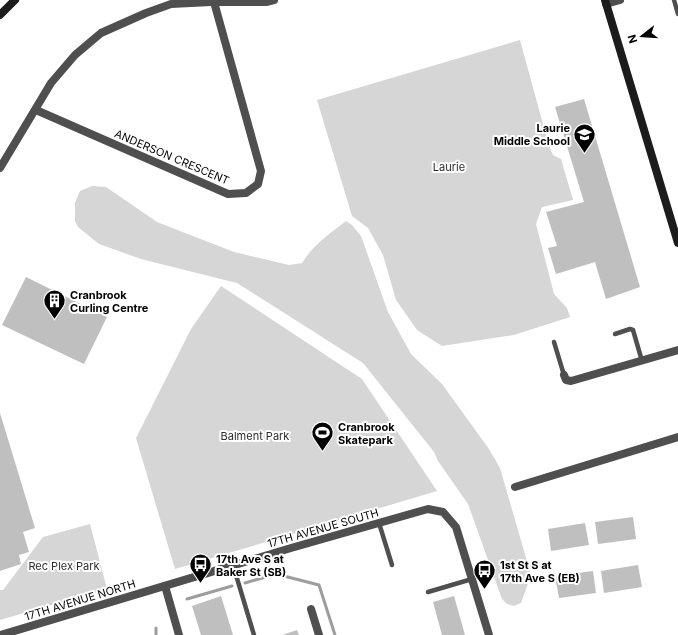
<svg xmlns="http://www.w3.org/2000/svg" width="678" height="635" font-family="Inter,sans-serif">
	<rect width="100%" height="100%" fill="#fff"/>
	<!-- green -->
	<g fill="#d6d6d6">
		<path d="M 520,40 L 549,146 L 553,155 L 561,159 L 573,200 L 542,207 L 536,224 L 554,294 L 567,308 L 570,317 L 514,335 L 442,346 L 417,330 L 396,300 L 383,255 L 368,228 L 352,216 L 317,100 Z"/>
		<path d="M 92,186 L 106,187 L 157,222 L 234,252 L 289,265 L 302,263 C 314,244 329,234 346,221 L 352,225 L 361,236 L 388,312 L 411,354 L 442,384 L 489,449 L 500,468 L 531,575 L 521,603 L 514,606 L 507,604 L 502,599 L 468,504 L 438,461 L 434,452 L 363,363 L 237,283 L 141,259 L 99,244 L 78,227 L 75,221 L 75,203 L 80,191 Z"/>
		<path d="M 221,286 L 362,379 L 437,491 L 175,569 L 136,438 L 191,329 Z"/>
		<path d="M 90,524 L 107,589 L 0,620 L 0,590 L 3,590 L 43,537 Z"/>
	</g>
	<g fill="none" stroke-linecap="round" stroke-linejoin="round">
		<!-- stream -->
		<g stroke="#9d9d9d" stroke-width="3">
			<path d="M 245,583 L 276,574 L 319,585 L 335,635"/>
			<path d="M 187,599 L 232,586"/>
			<path d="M 156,628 L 156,635"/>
		</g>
	</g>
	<!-- building -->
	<g fill="#bfbfbf">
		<path d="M 584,99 L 640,287 L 606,299 L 595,262 L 556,274 L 548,248 L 557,246 L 546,212 L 584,202 L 555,107 Z"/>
		<path d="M 26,277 L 107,317 L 84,364 L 2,325 Z"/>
		<path d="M 0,413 L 35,528 L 23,532 L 29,552 L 19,555 L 21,564 L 0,571 Z"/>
		<path d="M 633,517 L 636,539 L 598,544 L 595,522 Z"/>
		<path d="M 585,523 L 589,545 L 551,551 L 548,529 Z"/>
		<path d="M 638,565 L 642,587 L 604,593 L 601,571 Z"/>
		<path d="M 593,571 L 596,593 L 559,598 L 555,576 Z"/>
		<path d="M 221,596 L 233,635 L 201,635 L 192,606 Z"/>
		<path d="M 454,596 L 465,635 L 442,635 L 433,602 Z"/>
		<path d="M 297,630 L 299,635 L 282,635 Z"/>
	</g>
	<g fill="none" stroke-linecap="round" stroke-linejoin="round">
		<!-- service -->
		<g stroke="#4f4f4f" stroke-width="4.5">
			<path d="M 674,0 L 678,14"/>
			<path d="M 615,334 L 630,329 L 633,330 L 642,361"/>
			<path d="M 554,342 L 564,375"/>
			<path d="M 379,523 L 392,565"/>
			<path d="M 233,565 L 254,635"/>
			<path d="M 428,592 L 472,579"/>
		</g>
		<!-- minor -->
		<g stroke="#4f4f4f" stroke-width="8">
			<path d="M 606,4 L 620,0"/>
			<path d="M 36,110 L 228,194 L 246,193 L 258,184 L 261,171 L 214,2"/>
			<path d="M 0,168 L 51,83 L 75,55 L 101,33 L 146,13 L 171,4 L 211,2 L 266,2 L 274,0"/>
			<path d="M 564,375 L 566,380 L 571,381 L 678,350"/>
			<path d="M 515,487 L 678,437"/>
			<path d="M 165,586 L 179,635"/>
			<path d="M 311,609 L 319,635"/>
			<path d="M 1,635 L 291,548 L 428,509 L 443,512 L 456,527 L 489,635"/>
		</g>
		<!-- secondary -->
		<g stroke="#1c1c1c" stroke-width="8">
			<path d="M 605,0 L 678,243"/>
			<path d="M 0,15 L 15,0"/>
		</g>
	</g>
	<!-- icons -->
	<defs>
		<symbol id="school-pin" viewBox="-11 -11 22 30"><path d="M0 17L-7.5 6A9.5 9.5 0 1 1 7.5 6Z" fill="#000" stroke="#fff"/><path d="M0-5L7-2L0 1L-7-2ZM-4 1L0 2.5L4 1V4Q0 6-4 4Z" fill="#fff"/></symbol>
		<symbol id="building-pin" viewBox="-11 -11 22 30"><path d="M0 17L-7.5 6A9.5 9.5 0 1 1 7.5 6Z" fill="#000" stroke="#fff"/><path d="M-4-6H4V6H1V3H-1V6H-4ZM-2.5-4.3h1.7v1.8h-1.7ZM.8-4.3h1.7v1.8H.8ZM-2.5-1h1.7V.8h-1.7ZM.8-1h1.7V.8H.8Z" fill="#fff"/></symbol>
		<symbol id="stadium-pin" viewBox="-11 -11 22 30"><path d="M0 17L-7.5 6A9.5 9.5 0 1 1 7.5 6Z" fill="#000" stroke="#fff"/><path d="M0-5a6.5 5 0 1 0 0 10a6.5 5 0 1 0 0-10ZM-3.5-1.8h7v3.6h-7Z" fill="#fff"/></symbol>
		<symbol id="bus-pin" viewBox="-11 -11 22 30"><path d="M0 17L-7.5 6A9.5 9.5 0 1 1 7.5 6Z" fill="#000" stroke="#fff"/><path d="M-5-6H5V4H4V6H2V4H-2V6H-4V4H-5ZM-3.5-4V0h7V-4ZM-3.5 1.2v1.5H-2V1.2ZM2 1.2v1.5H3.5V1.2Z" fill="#fff"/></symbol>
	</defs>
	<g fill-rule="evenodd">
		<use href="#school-pin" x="572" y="122" width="25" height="34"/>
		<use href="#building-pin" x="42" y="288" width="25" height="34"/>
		<use href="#stadium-pin" x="310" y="420" width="25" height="34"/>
		<use href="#bus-pin" x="188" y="552" width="25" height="34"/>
		<use href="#bus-pin" x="472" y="558" width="25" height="34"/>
	</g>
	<g text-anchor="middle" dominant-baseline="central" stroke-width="4" stroke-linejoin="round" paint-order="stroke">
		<!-- poi labels -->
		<g font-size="11" font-weight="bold" fill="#000" stroke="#fff" text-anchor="start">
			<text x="570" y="128" text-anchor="end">Laurie<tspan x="570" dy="13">Middle School</tspan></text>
			<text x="70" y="295">Cranbrook<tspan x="70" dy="13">Curling Centre</tspan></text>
			<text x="338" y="427">Cranbrook<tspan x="338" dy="13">Skatepark</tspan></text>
			<text x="216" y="559">17th Ave S at<tspan x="216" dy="13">Baker St (SB)</tspan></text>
			<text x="500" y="565">1st St S at<tspan x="500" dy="13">17th Ave S (EB)</tspan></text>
		</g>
		<!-- street labels -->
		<g font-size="11" fill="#000" stroke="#fff">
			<text transform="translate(172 157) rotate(23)">ANDERSON CRESCENT</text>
			<text transform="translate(323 528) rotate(-16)">17TH AVENUE SOUTH</text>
			<text transform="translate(80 600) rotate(-17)">17TH AVENUE NORTH</text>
		</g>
		<!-- park labels -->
		<g font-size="11" fill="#2d2d2d" stroke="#fff">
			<text x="449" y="167">Laurie</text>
			<text x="255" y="436">Balment Park</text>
			<text x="64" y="566">Rec Plex Park</text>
		</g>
	</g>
	<!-- north arrow -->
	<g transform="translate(642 36) rotate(253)" stroke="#ffffff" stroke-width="3" paint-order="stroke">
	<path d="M0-3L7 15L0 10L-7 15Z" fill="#000000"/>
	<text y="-6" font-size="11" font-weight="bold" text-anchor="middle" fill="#000000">N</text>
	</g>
</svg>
